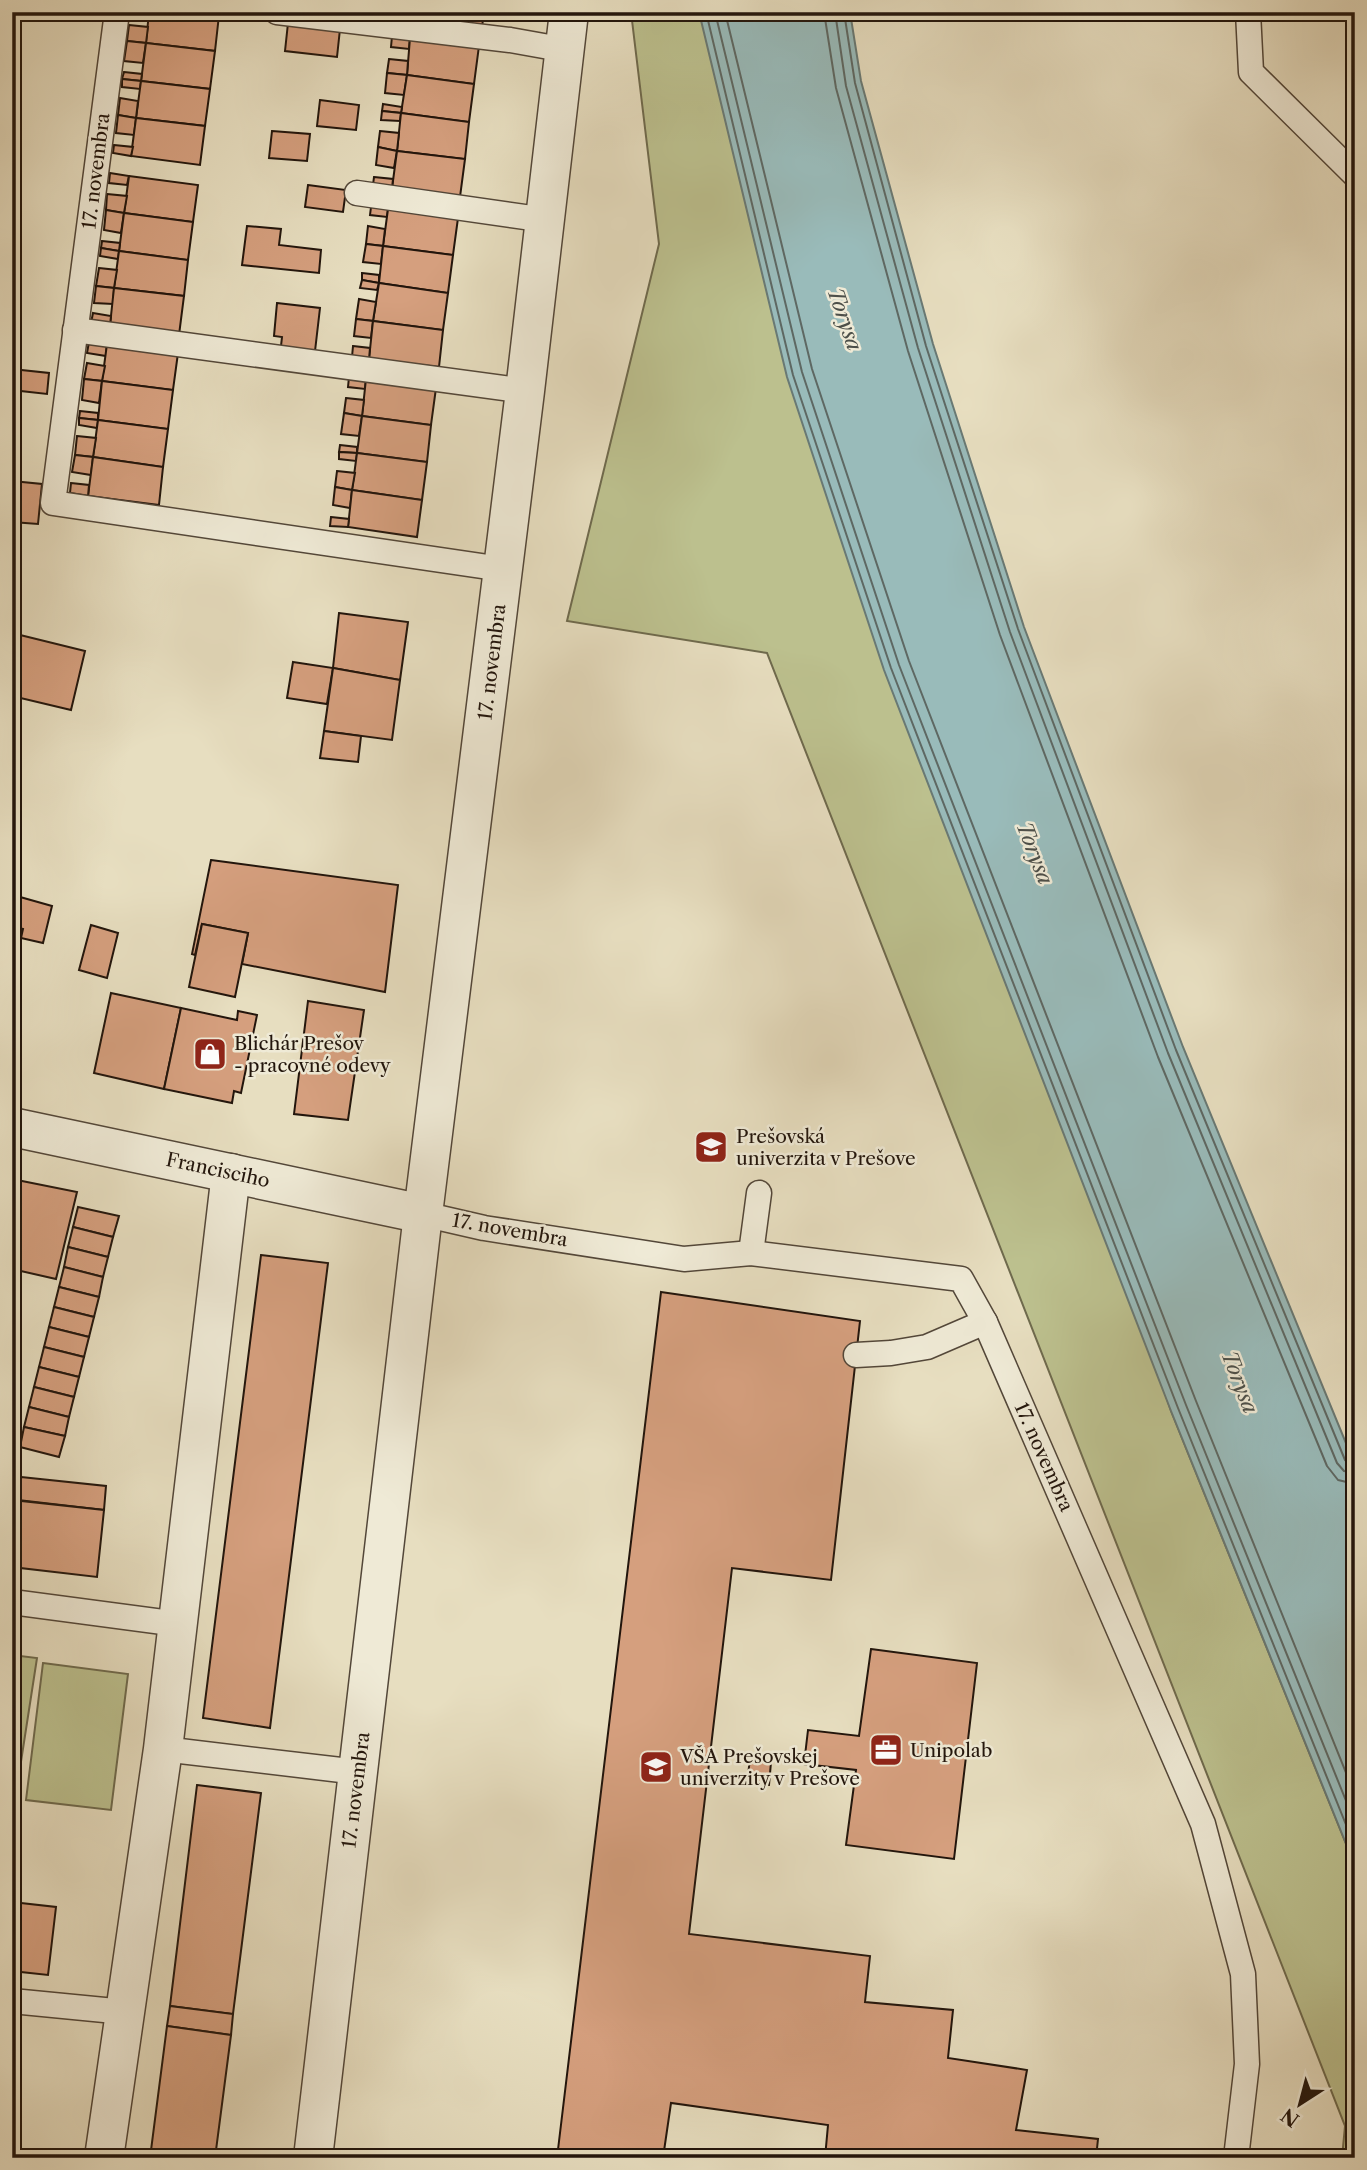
<svg xmlns="http://www.w3.org/2000/svg" width="1367" height="2170" font-family="'Libre Caslon Text',serif">
	<rect width="100%" height="100%" fill="#e7dec0"/>
	<filter id="stains"><feTurbulence type="fractalNoise" baseFrequency=".00286" numOctaves="4"/><feColorMatrix values="0 0 0 0 .2 0 0 0 0 .09 0 0 0 0 .02 0 0 0 .5 -.17"/></filter>
	<radialGradient id="worn" r=".72"><stop offset=".6" stop-color="#630" stop-opacity="0"/><stop offset="1" stop-color="#630" stop-opacity=".3"/></radialGradient>
	<!-- green -->
	<g fill="#bcc08e" stroke="#6f6a4d" stroke-width="2">
		<path d="M 631,12 L 699,12 L 1171,1411 L 1355,1866 L 1355,2158 L 1342,2158 L 1345,2126 L 767,653 L 567,621 L 659,244 Z"/>
		<path d="M 12,1655 L 37,1658 L 12,1820 Z"/>
		<path d="M 43,1663 L 128,1674 L 111,1810 L 26,1800 Z"/>
	</g>
	<!-- water -->
	<path fill="#99bbba" stroke="#697974" stroke-width="2" d="M 699,12 L 850,12 L 861,81 L 933,344 L 1024,627 L 1183,1047 L 1355,1465 L 1355,1866 L 1171,1411 L 884,670 L 787,377 Z"/>
	<g fill="none" stroke-linecap="round" stroke-linejoin="round">
		<!-- shore -->
		<g stroke="#5e6863" stroke-width="2">
			<path d="M 706,12 L 793,375 L 891,668 L 1178,1408 L 1355,1847"/>
			<path d="M 715,12 L 802,372 L 899,665 L 1186,1405 L 1355,1823"/>
			<path d="M 725,12 L 812,369 L 909,661 L 1196,1401 L 1355,1795"/>
			<path d="M 824,12 L 836,88 L 908,351 L 1000,635 L 1158,1057 L 1327,1466 L 1338,1480 L 1355,1484"/>
			<path d="M 835,12 L 846,86 L 918,348 L 1010,632 L 1168,1053 L 1337,1463 L 1344,1471 L 1355,1473"/>
			<path d="M 844,12 L 855,83 L 926,346 L 1018,629 L 1176,1050 L 1345,1460 L 1349,1464 L 1355,1465"/>
		</g>
	</g>
	<!-- building -->
	<g fill="#d59f7e" stroke="#22150c" stroke-width="2">
		<path d="M 131,12 L 149,12 L 149,16 L 131,14 Z"/>
		<path d="M 149,12 L 198,12 L 219,15 L 215,51 L 146,43 Z"/>
		<path d="M 395,12 L 414,12 L 413,19 L 395,17 Z"/>
		<path d="M 414,12 L 484,12 L 482,27 L 413,19 Z"/>
		<path d="M 288,23 L 340,29 L 337,57 L 285,51 Z"/>
		<path d="M 129,25 L 148,27 L 146,43 L 127,41 Z"/>
		<path d="M 392,36 L 410,38 L 409,49 L 391,47 Z"/>
		<path d="M 410,38 L 479,46 L 474,84 L 407,75 Z"/>
		<path d="M 127,41 L 146,43 L 143,63 L 124,61 Z"/>
		<path d="M 146,43 L 215,51 L 210,89 L 141,81 Z"/>
		<path d="M 389,59 L 408,61 L 407,75 L 387,73 Z"/>
		<path d="M 124,72 L 142,74 L 141,81 L 122,79 Z"/>
		<path d="M 387,73 L 407,75 L 404,95 L 385,93 Z"/>
		<path d="M 407,75 L 474,84 L 469,122 L 401,113 Z"/>
		<path d="M 122,79 L 141,81 L 140,89 L 122,87 Z"/>
		<path d="M 141,81 L 210,89 L 205,126 L 136,118 Z"/>
		<path d="M 120,98 L 138,101 L 136,118 L 118,115 Z"/>
		<path d="M 320,100 L 359,105 L 356,130 L 317,126 Z"/>
		<path d="M 383,104 L 402,107 L 401,113 L 382,111 Z"/>
		<path d="M 382,111 L 401,113 L 400,121 L 381,120 Z"/>
		<path d="M 401,113 L 469,122 L 465,159 L 397,151 Z"/>
		<path d="M 118,115 L 136,118 L 134,135 L 116,133 Z"/>
		<path d="M 136,118 L 205,126 L 200,165 L 131,156 Z"/>
		<path d="M 272,131 L 310,134 L 307,161 L 269,158 Z"/>
		<path d="M 380,131 L 399,133 L 397,151 L 378,147 Z"/>
		<path d="M 114,145 L 133,147 L 131,156 L 113,153 Z"/>
		<path d="M 378,147 L 397,151 L 394,168 L 376,165 Z"/>
		<path d="M 397,151 L 465,159 L 460,197 L 392,188 Z"/>
		<path d="M 110,173 L 129,176 L 127,185 L 109,183 Z"/>
		<path d="M 129,176 L 198,185 L 193,222 L 124,213 Z"/>
		<path d="M 374,177 L 393,179 L 392,188 L 373,185 Z"/>
		<path d="M 308,185 L 346,190 L 343,212 L 305,207 Z"/>
		<path d="M 107,194 L 127,196 L 124,213 L 106,210 Z"/>
		<path d="M 371,207 L 388,209 L 387,217 L 370,215 Z"/>
		<path d="M 388,209 L 458,218 L 453,255 L 383,246 Z"/>
		<path d="M 106,210 L 124,213 L 121,233 L 104,230 Z"/>
		<path d="M 124,213 L 193,222 L 188,260 L 119,251 Z"/>
		<path d="M 247,226 L 281,229 L 279,245 L 321,250 L 319,273 L 242,265 Z"/>
		<path d="M 368,226 L 385,229 L 383,246 L 366,244 Z"/>
		<path d="M 102,241 L 120,243 L 119,251 L 101,248 Z"/>
		<path d="M 366,244 L 383,246 L 381,264 L 363,262 Z"/>
		<path d="M 383,246 L 453,255 L 448,293 L 379,283 Z"/>
		<path d="M 101,248 L 119,251 L 118,259 L 100,256 Z"/>
		<path d="M 119,251 L 188,260 L 184,296 L 114,288 Z"/>
		<path d="M 99,268 L 117,270 L 114,288 L 96,286 Z"/>
		<path d="M 362,273 L 379,275 L 379,283 L 362,280 Z"/>
		<path d="M 362,280 L 379,283 L 377,290 L 360,288 Z"/>
		<path d="M 379,283 L 448,293 L 443,330 L 373,321 Z"/>
		<path d="M 96,286 L 114,288 L 113,304 L 94,303 Z"/>
		<path d="M 114,288 L 184,296 L 179,335 L 110,325 Z"/>
		<path d="M 359,299 L 376,302 L 373,321 L 356,319 Z"/>
		<path d="M 277,303 L 320,308 L 315,351 L 281,346 L 282,337 L 274,336 Z"/>
		<path d="M 93,313 L 111,316 L 110,325 L 91,323 Z"/>
		<path d="M 356,319 L 373,321 L 371,338 L 354,336 Z"/>
		<path d="M 373,321 L 443,330 L 439,367 L 369,359 Z"/>
		<path d="M 89,342 L 107,344 L 106,356 L 87,353 Z"/>
		<path d="M 107,344 L 178,353 L 173,390 L 102,381 Z"/>
		<path d="M 353,346 L 370,348 L 369,359 L 352,357 Z"/>
		<path d="M 87,363 L 105,366 L 102,381 L 84,379 Z"/>
		<path d="M 12,369 L 49,373 L 47,394 L 12,390 Z"/>
		<path d="M 349,377 L 366,379 L 365,389 L 348,387 Z"/>
		<path d="M 84,379 L 102,381 L 99,403 L 82,400 Z"/>
		<path d="M 366,379 L 436,388 L 431,425 L 362,416 Z"/>
		<path d="M 102,381 L 173,390 L 168,429 L 98,420 Z"/>
		<path d="M 346,398 L 364,400 L 362,416 L 344,413 Z"/>
		<path d="M 80,411 L 98,413 L 98,420 L 79,418 Z"/>
		<path d="M 344,413 L 362,416 L 359,436 L 341,434 Z"/>
		<path d="M 362,416 L 431,425 L 427,462 L 357,453 Z"/>
		<path d="M 79,418 L 98,420 L 97,428 L 79,425 Z"/>
		<path d="M 98,420 L 168,429 L 163,467 L 93,457 Z"/>
		<path d="M 77,436 L 96,438 L 93,457 L 75,455 Z"/>
		<path d="M 340,445 L 357,447 L 357,453 L 339,452 Z"/>
		<path d="M 339,452 L 357,453 L 356,461 L 339,459 Z"/>
		<path d="M 357,453 L 427,462 L 422,500 L 352,490 Z"/>
		<path d="M 75,455 L 93,457 L 91,475 L 72,472 Z"/>
		<path d="M 93,457 L 163,467 L 159,505 L 88,496 Z"/>
		<path d="M 337,471 L 355,473 L 352,490 L 335,487 Z"/>
		<path d="M 12,481 L 42,484 L 38,524 L 12,522 Z"/>
		<path d="M 71,483 L 89,485 L 88,496 L 70,493 Z"/>
		<path d="M 335,487 L 352,490 L 350,508 L 333,505 Z"/>
		<path d="M 352,490 L 422,500 L 417,537 L 348,527 Z"/>
		<path d="M 331,517 L 349,519 L 348,527 L 330,526 Z"/>
		<path d="M 339,613 L 408,622 L 400,680 L 333,668 Z"/>
		<path d="M 12,633 L 85,651 L 71,710 L 12,696 Z"/>
		<path d="M 293,662 L 333,668 L 327,704 L 287,698 Z"/>
		<path d="M 333,668 L 400,680 L 392,740 L 324,731 Z"/>
		<path d="M 324,731 L 361,736 L 358,762 L 320,758 Z"/>
		<path d="M 211,860 L 398,885 L 385,992 L 242,964 L 248,933 L 202,924 L 195,955 L 192,954 Z"/>
		<path d="M 13,895 L 52,906 L 43,943 L 21,938 L 23,929 L 12,926 Z"/>
		<path d="M 202,924 L 248,933 L 235,997 L 189,987 Z"/>
		<path d="M 91,925 L 118,933 L 107,978 L 79,970 Z"/>
		<path d="M 111,993 L 181,1008 L 164,1089 L 94,1073 Z"/>
		<path d="M 308,1001 L 364,1010 L 348,1120 L 294,1114 Z"/>
		<path d="M 181,1008 L 237,1020 L 238,1011 L 257,1015 L 241,1093 L 234,1091 L 232,1103 L 164,1089 Z"/>
		<path d="M 12,1179 L 77,1192 L 56,1279 L 12,1269 Z"/>
		<path d="M 78,1207 L 119,1216 L 113,1237 L 73,1227 Z"/>
		<path d="M 73,1227 L 113,1237 L 108,1257 L 68,1247 Z"/>
		<path d="M 68,1247 L 108,1257 L 103,1277 L 64,1267 Z"/>
		<path d="M 261,1255 L 328,1263 L 270,1728 L 203,1718 Z"/>
		<path d="M 64,1267 L 103,1277 L 99,1297 L 59,1287 Z"/>
		<path d="M 59,1287 L 99,1297 L 94,1317 L 54,1307 Z"/>
		<path d="M 661,1292 L 860,1321 L 831,1580 L 732,1568 L 689,1934 L 870,1956 L 865,2002 L 953,2010 L 948,2058 L 1027,2070 L 1016,2130 L 1098,2139 L 1096,2158 L 825,2158 L 828,2125 L 671,2103 L 663,2158 L 557,2158 Z"/>
		<path d="M 54,1307 L 94,1317 L 89,1337 L 49,1327 Z"/>
		<path d="M 49,1327 L 89,1337 L 84,1357 L 44,1347 Z"/>
		<path d="M 44,1347 L 84,1357 L 79,1377 L 39,1367 Z"/>
		<path d="M 39,1367 L 79,1377 L 74,1397 L 34,1387 Z"/>
		<path d="M 34,1387 L 74,1397 L 69,1417 L 29,1407 Z"/>
		<path d="M 29,1407 L 69,1417 L 65,1436 L 24,1427 Z"/>
		<path d="M 24,1427 L 65,1436 L 59,1457 L 20,1447 Z"/>
		<path d="M 21,1477 L 106,1486 L 104,1510 L 18,1500 Z"/>
		<path d="M 12,1500 L 104,1510 L 97,1577 L 12,1567 Z"/>
		<path d="M 871,1649 L 977,1663 L 954,1859 L 846,1845 L 856,1770 L 804,1764 L 808,1730 L 859,1736 Z"/>
		<path d="M 750,1759 L 771,1762 L 769,1785 L 747,1783 Z"/>
		<path d="M 197,1785 L 261,1793 L 233,2014 L 170,2006 Z"/>
		<path d="M 12,1902 L 56,1907 L 48,1975 L 12,1971 Z"/>
		<path d="M 170,2006 L 233,2014 L 231,2035 L 167,2026 Z"/>
		<path d="M 167,2026 L 231,2035 L 215,2158 L 150,2158 Z"/>
		<path d="M 12,2149 L 37,2152 L 36,2158 L 12,2158 Z"/>
	</g>
	<g fill="none" stroke-linecap="round" stroke-linejoin="round">
		<defs>
			<g id="service">
				<path d="M 117,12 L 53,503 L 502,569"/>
				<path d="M 277,12 L 510,40 L 566,50"/>
				<path d="M 1248,12 L 1251,72 L 1355,175"/>
				<path d="M 357,193 L 546,220"/>
				<path d="M 75,330 L 525,391"/>
				<path d="M 423,1214 L 484,1228 L 684,1259 L 751,1253 L 961,1279 L 985,1322 L 1203,1824 L 1243,1974 L 1247,2064 L 1236,2158"/>
				<path d="M 751,1253 L 759,1193"/>
				<path d="M 856,1355 L 891,1353 L 927,1347 L 985,1322"/>
				<path d="M 12,1602 L 178,1624"/>
				<path d="M 163,1749 L 358,1772"/>
				<path d="M 12,2001 L 125,2012"/>
			</g>
			<g id="minor">
				<path d="M 12,1127 L 423,1214"/>
				<path d="M 104,2158 L 163,1749 L 231,1173"/>
				<path d="M 313,2158 L 423,1214 L 525,391 L 569,12"/>
			</g>
		</defs>
		<!-- service casing -->
		<use href="#service" stroke="#534739" stroke-width="27"/>
		<!-- minor casing -->
		<use href="#minor" stroke="#534739" stroke-width="41"/>
		<!-- service -->
		<use href="#service" stroke="#efead6" stroke-width="24"/>
		<!-- minor -->
		<use href="#minor" stroke="#efead6" stroke-width="38"/>
	</g>
	<!-- icons -->
	<defs>
		<symbol id="shop-square" viewBox="-11 -11 22 22"><rect x="-9" y="-9" width="18" height="18" rx="4" fill="#8f2418" stroke="#efead6"/><path d="M-5-2.5h2.3a2.7 3.5 0 0 1 5.4 0H5L5.5 6h-11ZM-1.5-2.5h3a1.5 2.3 0 0 0-3 0Z" fill="#fff"/></symbol>
		<symbol id="university-square" viewBox="-11 -11 22 22"><rect x="-9" y="-9" width="18" height="18" rx="4" fill="#8f2418" stroke="#efead6"/><path d="M0-5L7-2L0 1L-7-2ZM-4 1L0 2.5L4 1V4Q0 6-4 4Z" fill="#fff"/></symbol>
		<symbol id="office-square" viewBox="-11 -11 22 22"><rect x="-9" y="-9" width="18" height="18" rx="4" fill="#8f2418" stroke="#efead6"/><path d="M-6-3h4V-5.5h4V-3h4V5H-6ZM-1-4.5V-3h2v-1.5ZM-6 0V1H6V0Z" fill="#fff"/></symbol>
	</defs>
	<g fill-rule="evenodd">
		<use href="#shop-square" x="191" y="1035" width="38" height="38"/>
		<use href="#university-square" x="692" y="1128" width="38" height="38"/>
		<use href="#office-square" x="867" y="1731" width="38" height="38"/>
		<use href="#university-square" x="637" y="1748" width="38" height="38"/>
	</g>
	<g text-anchor="middle" dominant-baseline="central" stroke-width="5" stroke-linejoin="round" paint-order="stroke">
		<!-- street labels -->
		<g font-size="19" fill="#22150c" stroke="#efead6">
			<text transform="translate(96 171) rotate(-83)">17. novembra</text>
			<text transform="translate(492 662) rotate(-83)">17. novembra</text>
			<text transform="translate(218 1170) rotate(12)">Francisciho</text>
			<text transform="translate(510 1230) rotate(10)">17. novembra</text>
			<text transform="translate(1044 1457) rotate(66)">17. novembra</text>
			<text transform="translate(356 1790) rotate(-83)">17. novembra</text>
		</g>
		<!-- poi labels -->
		<g font-size="19" fill="#22150c" stroke="#efead6" text-anchor="start">
			<text x="234" y="1043">Blichár Prešov<tspan x="234" dy="22">- pracovné odevy</tspan></text>
			<text x="736" y="1136">Prešovská<tspan x="736" dy="22">univerzita v Prešove</tspan></text>
			<text x="910" y="1750">Unipolab</text>
			<text x="680" y="1756">VŠA Prešovskej<tspan x="680" dy="22">univerzity v Prešove</tspan></text>
		</g>
		<!-- water labels -->
		<g font-size="21" font-style="italic" fill="#4c4f49" stroke="#efead6">
			<text transform="translate(845 319) rotate(71)">Torysa</text>
			<text transform="translate(1035 853) rotate(69)">Torysa</text>
			<text transform="translate(1240 1382) rotate(69)">Torysa</text>
		</g>
	</g>
	<!-- margin -->
	<rect width="1367" height="2170" fill="none" stroke="#e7dec0" stroke-width="42"/>
	<rect x="14" y="14" width="1339" height="2142" fill="none" stroke="#22150c" stroke-width="3.5"/>
	<rect x="21" y="21" width="1325" height="2128" fill="none" stroke="#22150c" stroke-width="2"/>
	<!-- north arrow -->
	<g transform="translate(1300 2104) rotate(216)" stroke="#efead6" stroke-width="5" paint-order="stroke">
	<path d="M0-5L12 26L0 18L-12 26Z" fill="#22150c"/>
	<text y="-10" font-size="19" font-weight="bold" text-anchor="middle" fill="#22150c">N</text>
	</g>
	<rect width="100%" height="100%" filter="url(#stains)"/>
	<rect width="100%" height="100%" fill="url(#worn)"/>
</svg>
